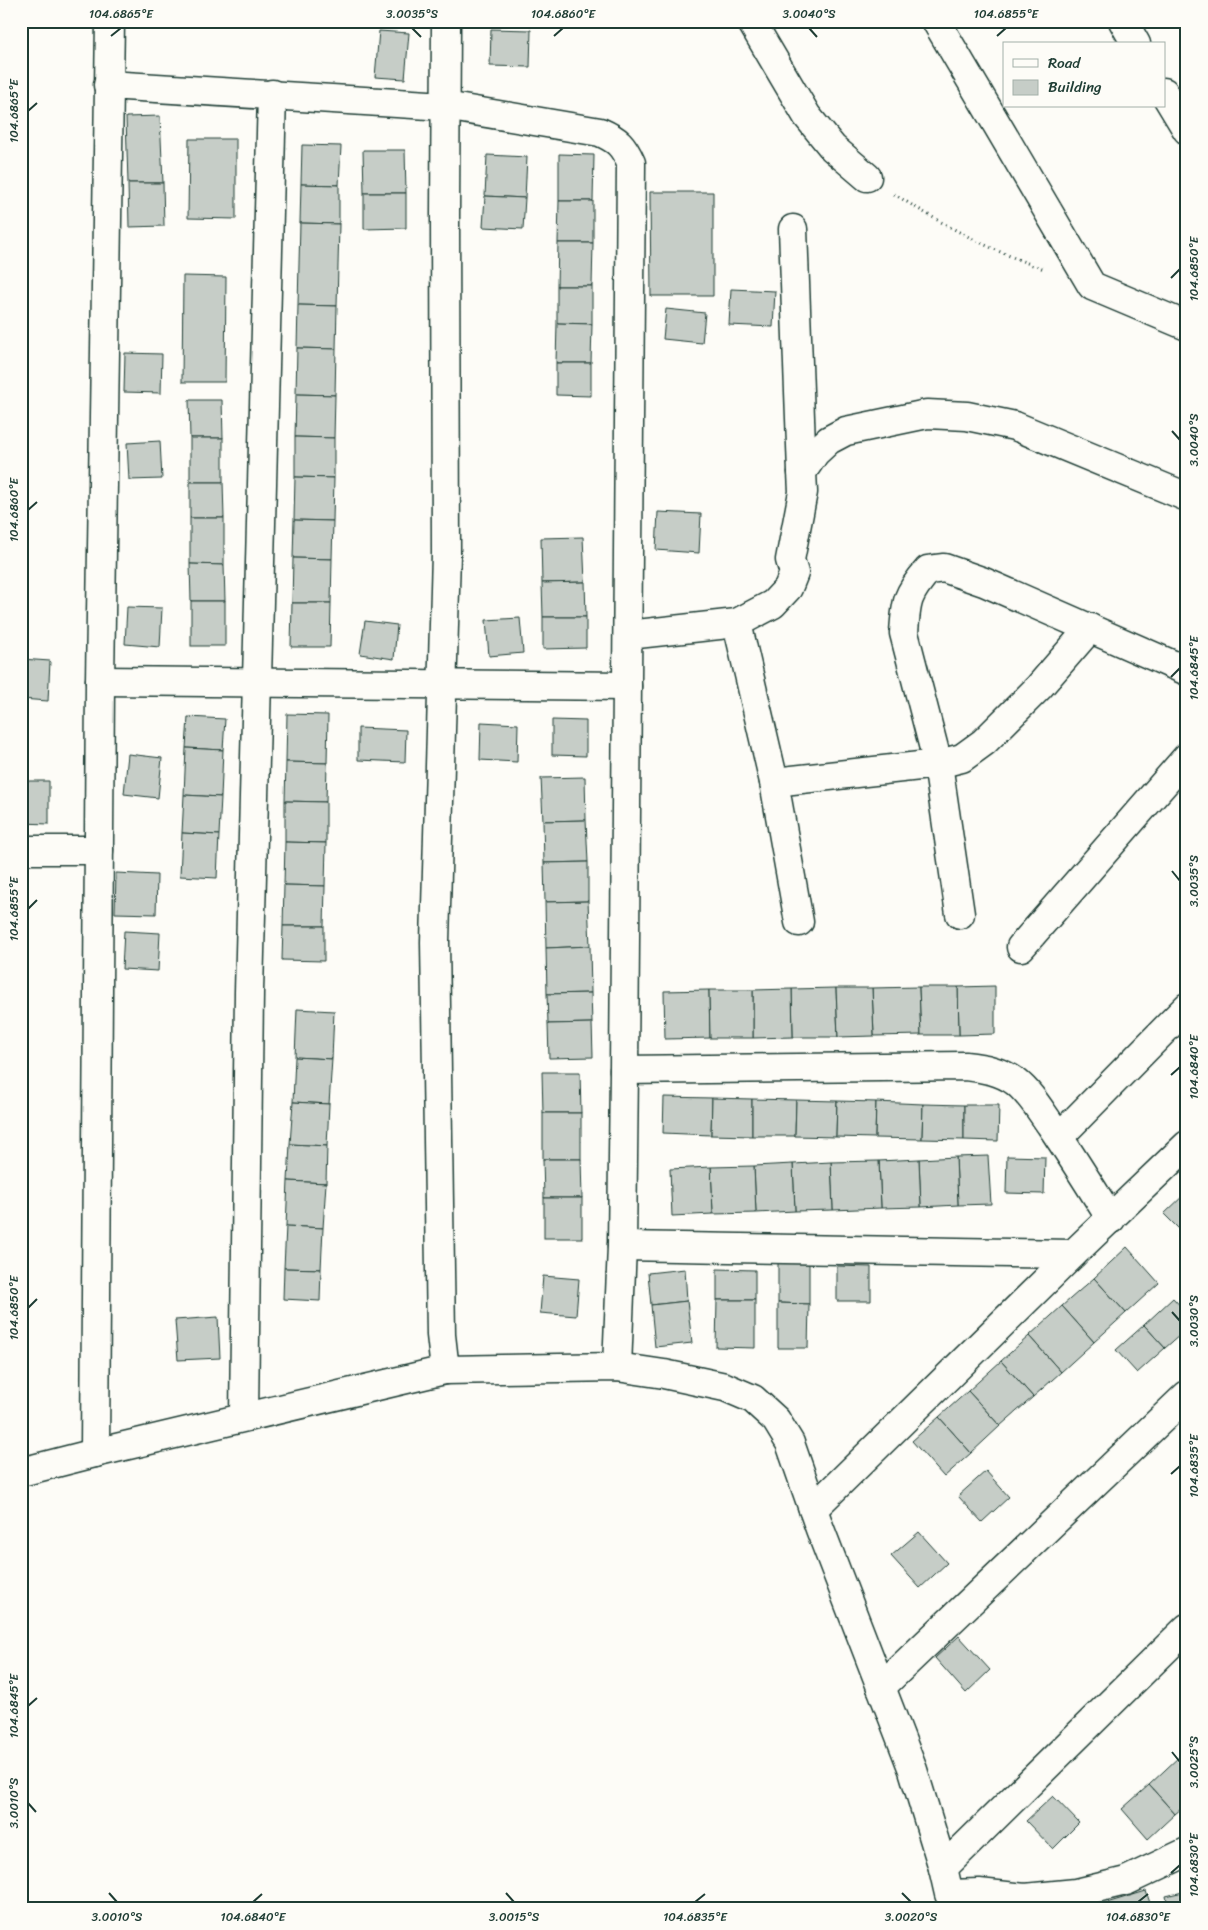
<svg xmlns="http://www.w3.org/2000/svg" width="1208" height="1930" font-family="Sriracha,sans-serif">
	<rect width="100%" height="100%" fill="#fdfcf7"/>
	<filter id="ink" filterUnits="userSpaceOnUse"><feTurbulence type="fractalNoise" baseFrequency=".02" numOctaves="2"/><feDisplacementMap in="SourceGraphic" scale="10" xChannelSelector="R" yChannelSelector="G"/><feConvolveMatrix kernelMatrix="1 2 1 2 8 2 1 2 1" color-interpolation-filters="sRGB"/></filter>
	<g filter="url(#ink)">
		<!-- building -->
		<g fill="#c6cdc7" stroke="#1f3d34">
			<path d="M 491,29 L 531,30 L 530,67 L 490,66 Z"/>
			<path d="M 379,31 L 409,33 L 405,79 L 375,77 Z"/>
			<path d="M 160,116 L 163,183 L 128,183 L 126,117 Z"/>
			<path d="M 189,139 L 236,139 L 236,219 L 188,218 Z"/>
			<path d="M 302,145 L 341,146 L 339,185 L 301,184 Z"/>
			<path d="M 363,150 L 405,150 L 406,193 L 364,193 Z"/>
			<path d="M 559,154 L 594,155 L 593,201 L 559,201 Z"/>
			<path d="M 487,155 L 527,157 L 525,198 L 485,196 Z"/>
			<path d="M 128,183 L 163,183 L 164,226 L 129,227 Z"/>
			<path d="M 301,184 L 339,185 L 339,224 L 300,223 Z"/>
			<path d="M 650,192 L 713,192 L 713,296 L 651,296 Z"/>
			<path d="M 364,193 L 406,193 L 406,228 L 364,229 Z"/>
			<path d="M 485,196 L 525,198 L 523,229 L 483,227 Z"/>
			<path d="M 559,201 L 593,201 L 593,243 L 558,243 Z"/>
			<path d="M 300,223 L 339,224 L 337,306 L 298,305 Z"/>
			<path d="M 558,243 L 593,243 L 592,286 L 557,286 Z"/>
			<path d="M 183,276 L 226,277 L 225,382 L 182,382 Z"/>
			<path d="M 557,286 L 592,286 L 592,324 L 557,323 Z"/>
			<path d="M 731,289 L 775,291 L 773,327 L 729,325 Z"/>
			<path d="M 298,305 L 337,306 L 336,349 L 297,348 Z"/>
			<path d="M 666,309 L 705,313 L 702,343 L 663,339 Z"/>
			<path d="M 557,323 L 592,324 L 591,363 L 556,363 Z"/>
			<path d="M 297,348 L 336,349 L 335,395 L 296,394 Z"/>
			<path d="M 125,353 L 162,354 L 161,393 L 124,392 Z"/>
			<path d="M 556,363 L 591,363 L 591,396 L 556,395 Z"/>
			<path d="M 296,394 L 335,395 L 334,438 L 295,437 Z"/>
			<path d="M 189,400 L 222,400 L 223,438 L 190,438 Z"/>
			<path d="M 295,437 L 334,438 L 334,478 L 295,477 Z"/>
			<rect x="190" y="438" width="33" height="44"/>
			<path d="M 160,441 L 162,479 L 129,480 L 127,443 Z"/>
			<path d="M 295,477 L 334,478 L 333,521 L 294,520 Z"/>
			<path d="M 190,482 L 223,482 L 224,518 L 190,518 Z"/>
			<path d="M 658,512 L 701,514 L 699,553 L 656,550 Z"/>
			<path d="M 190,518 L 224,518 L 224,565 L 190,564 Z"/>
			<path d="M 294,520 L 333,521 L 332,559 L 293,558 Z"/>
			<path d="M 583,537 L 585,582 L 542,583 L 541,538 Z"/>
			<path d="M 293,558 L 332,559 L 331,603 L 292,603 Z"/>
			<path d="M 190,564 L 224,565 L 225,601 L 191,601 Z"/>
			<path d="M 585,582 L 586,617 L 543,617 L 542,583 Z"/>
			<rect x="191" y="601" width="34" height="45"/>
			<path d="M 292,603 L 331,603 L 330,647 L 291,647 Z"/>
			<path d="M 127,607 L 162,608 L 160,647 L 125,644 Z"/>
			<path d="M 543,617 L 586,617 L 586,648 L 543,649 Z"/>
			<path d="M 520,618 L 523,653 L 489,656 L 486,620 Z"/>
			<path d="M 365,621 L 397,625 L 394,659 L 360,654 Z"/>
			<path d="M 21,659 L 50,661 L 48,701 L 21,699 Z"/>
			<path d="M 287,714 L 328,715 L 327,763 L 286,762 Z"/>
			<path d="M 188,717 L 225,719 L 223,750 L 186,748 Z"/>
			<path d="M 552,720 L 586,721 L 586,756 L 552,755 Z"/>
			<path d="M 481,722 L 518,724 L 517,762 L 480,760 Z"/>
			<path d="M 358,728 L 406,730 L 405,762 L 358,760 Z"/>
			<path d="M 186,748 L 223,750 L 221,797 L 184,795 Z"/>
			<path d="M 128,754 L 162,758 L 158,798 L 124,794 Z"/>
			<path d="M 286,762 L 327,763 L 326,802 L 285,801 Z"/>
			<path d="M 585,777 L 586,820 L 543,821 L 541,778 Z"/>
			<path d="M 21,781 L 49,781 L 49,824 L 21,823 Z"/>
			<path d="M 184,795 L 221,797 L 219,835 L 182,833 Z"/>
			<path d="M 285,801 L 326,802 L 326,843 L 285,842 Z"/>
			<path d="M 586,820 L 588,862 L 544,863 L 543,821 Z"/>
			<path d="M 182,833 L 219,835 L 217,878 L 180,876 Z"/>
			<path d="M 285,842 L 326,843 L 325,886 L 284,885 Z"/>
			<path d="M 588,862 L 588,901 L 545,902 L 544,863 Z"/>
			<path d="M 116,873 L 157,875 L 156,914 L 115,913 Z"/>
			<path d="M 284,885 L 325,886 L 324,926 L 283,926 Z"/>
			<path d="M 588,901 L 590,946 L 546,948 L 545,902 Z"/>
			<path d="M 283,926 L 324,926 L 324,961 L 282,960 Z"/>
			<path d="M 124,931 L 160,933 L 158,971 L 122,969 Z"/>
			<path d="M 590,946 L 591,993 L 547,994 L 546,948 Z"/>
			<path d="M 995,986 L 995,1034 L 959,1035 L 958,987 Z"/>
			<path d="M 919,987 L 921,1035 L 874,1036 L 872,988 Z"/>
			<path d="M 919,987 L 958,987 L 959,1035 L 921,1035 Z"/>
			<path d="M 836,988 L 838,1037 L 793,1037 L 792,989 Z"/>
			<path d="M 836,988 L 872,988 L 874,1036 L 838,1037 Z"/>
			<path d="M 792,989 L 793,1037 L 753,1038 L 753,990 Z"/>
			<path d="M 709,990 L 710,1038 L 665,1039 L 664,991 Z"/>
			<path d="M 709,990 L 753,990 L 753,1038 L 710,1038 Z"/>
			<path d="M 591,993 L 592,1023 L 548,1024 L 547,994 Z"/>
			<path d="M 297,1009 L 334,1011 L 332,1059 L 295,1057 Z"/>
			<path d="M 592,1023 L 593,1057 L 549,1058 L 548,1024 Z"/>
			<path d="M 295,1057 L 332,1059 L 329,1104 L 293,1102 Z"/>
			<path d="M 542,1072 L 580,1072 L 581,1113 L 543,1113 Z"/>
			<path d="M 664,1097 L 712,1098 L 711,1135 L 663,1133 Z"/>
			<path d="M 712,1098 L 752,1099 L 752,1136 L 711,1135 Z"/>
			<path d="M 752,1099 L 796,1100 L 795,1136 L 752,1136 Z"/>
			<path d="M 796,1100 L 837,1101 L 836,1137 L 795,1136 Z"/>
			<path d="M 837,1101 L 876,1102 L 875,1138 L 836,1137 Z"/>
			<path d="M 293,1102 L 329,1104 L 327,1146 L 290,1144 Z"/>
			<path d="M 876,1102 L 923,1104 L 922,1139 L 875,1138 Z"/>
			<path d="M 923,1104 L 964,1105 L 964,1140 L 922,1139 Z"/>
			<path d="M 964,1105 L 999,1105 L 998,1141 L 964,1140 Z"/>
			<rect x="543" y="1113" width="38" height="46"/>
			<path d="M 290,1144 L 327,1146 L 326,1183 L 288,1181 Z"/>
			<path d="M 988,1156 L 991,1204 L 958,1205 L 956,1157 Z"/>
			<path d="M 1007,1156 L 1045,1157 L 1044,1194 L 1006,1193 Z"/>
			<path d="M 956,1157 L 958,1205 L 921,1207 L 919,1159 Z"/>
			<path d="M 543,1159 L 581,1159 L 582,1198 L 544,1198 Z"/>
			<path d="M 919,1159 L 921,1207 L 881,1208 L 879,1161 Z"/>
			<path d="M 879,1161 L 881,1208 L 833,1210 L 831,1162 Z"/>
			<path d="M 831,1162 L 833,1210 L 795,1211 L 793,1164 Z"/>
			<path d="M 793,1164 L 795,1211 L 756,1213 L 754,1166 Z"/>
			<path d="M 754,1166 L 756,1213 L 713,1214 L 711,1167 Z"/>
			<path d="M 711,1167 L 713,1214 L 672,1216 L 670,1169 Z"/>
			<path d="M 288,1181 L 326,1183 L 323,1228 L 286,1226 Z"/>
			<path d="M 1187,1192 L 1187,1237 L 1164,1214 Z"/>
			<rect x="544" y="1198" width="38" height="40"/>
			<path d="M 286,1226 L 323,1228 L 321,1269 L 284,1268 Z"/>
			<path d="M 1127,1247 L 1159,1283 L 1126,1313 L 1094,1278 Z"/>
			<path d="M 778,1261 L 809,1261 L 809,1304 L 778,1303 Z"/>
			<path d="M 837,1266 L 871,1267 L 871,1301 L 837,1301 Z"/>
			<path d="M 284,1268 L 321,1269 L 320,1301 L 283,1299 Z"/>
			<path d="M 685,1269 L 687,1301 L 651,1305 L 648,1273 Z"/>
			<path d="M 717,1269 L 755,1270 L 755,1300 L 717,1300 Z"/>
			<path d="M 543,1276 L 579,1279 L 576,1316 L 540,1313 Z"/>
			<path d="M 1094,1278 L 1126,1313 L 1094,1342 L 1062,1306 Z"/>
			<path d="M 1173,1298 L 1187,1313 L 1187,1329 L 1165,1348 L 1144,1325 Z"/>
			<path d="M 717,1300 L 755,1300 L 755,1348 L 716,1347 Z"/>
			<path d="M 687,1301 L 692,1343 L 655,1347 L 651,1305 Z"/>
			<path d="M 778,1303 L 809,1304 L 808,1348 L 778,1348 Z"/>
			<path d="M 1062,1306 L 1094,1342 L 1061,1372 L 1029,1336 Z"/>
			<path d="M 218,1317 L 220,1358 L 178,1360 L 175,1320 Z"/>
			<path d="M 1144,1325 L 1165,1348 L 1137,1373 L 1116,1350 Z"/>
			<path d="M 1029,1336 L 1061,1372 L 1033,1397 L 1001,1361 Z"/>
			<path d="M 1001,1361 L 1033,1397 L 1000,1426 L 968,1391 Z"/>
			<path d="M 968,1391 L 1000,1426 L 971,1453 L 939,1417 Z"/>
			<path d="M 939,1417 L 971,1453 L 944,1477 L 912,1441 Z"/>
			<path d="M 986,1471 L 1009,1497 L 982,1522 L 958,1496 Z"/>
			<path d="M 919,1532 L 947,1563 L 920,1588 L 891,1556 Z"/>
			<path d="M 959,1636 L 990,1670 L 966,1693 L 935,1658 Z"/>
			<path d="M 1181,1755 L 1187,1762 L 1187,1804 L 1175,1814 L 1149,1785 Z"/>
			<path d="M 1149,1785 L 1175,1814 L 1148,1839 L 1122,1809 Z"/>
			<path d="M 1053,1796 L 1079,1823 L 1053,1849 L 1026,1821 Z"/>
			<path d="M 1146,1891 L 1152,1909 L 1087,1909 Z"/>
			<path d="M 1187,1891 L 1187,1909 L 1169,1909 L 1166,1896 Z"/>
		</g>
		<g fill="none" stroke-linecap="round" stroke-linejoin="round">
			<defs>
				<g id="minor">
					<path d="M 446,21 L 445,216 L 446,554 L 435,942 L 441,1335 L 445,1370 L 617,1367 L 664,1374 L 725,1387 L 753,1399 L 776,1420 L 790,1443 L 820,1529 L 913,1770 L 943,1868 L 949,1894 L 979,1893 L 1025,1898 L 1076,1893 L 1126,1881 L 1187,1852"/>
					<path d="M 751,21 L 807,116 L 833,148 L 867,177"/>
					<path d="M 936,21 L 1092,286 L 1187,326"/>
					<path d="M 1123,21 L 1136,44"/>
					<path d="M 108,85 L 445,106 L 600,132 C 618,140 623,145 631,163 L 624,1070 L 622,1246 L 617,1367"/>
					<path d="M 1164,92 L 1187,130"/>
					<path d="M 793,229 L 802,472"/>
					<path d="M 737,623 L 774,782 L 799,922"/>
					<path d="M 628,635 L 737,623 L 773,604 L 788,588 L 794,573 L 790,560 L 803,492 L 802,472 L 815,453 L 829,440 L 846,431 L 927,414 L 967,416 L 1015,426 L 1187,497"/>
					<path d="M 100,681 L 627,686"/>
					<path d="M 774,782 L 938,764 L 962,758 L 984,742 L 1039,687 L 1090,628"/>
					<path d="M 21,850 L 99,850"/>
					<path d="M 960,914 L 938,764 L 904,633 C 906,601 907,594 928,570 L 944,568 L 984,582 L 1187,671"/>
					<path d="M 1021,947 L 1187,757"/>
					<path d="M 624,1070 L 965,1066 C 984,1068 1001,1071 1016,1082 C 1030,1093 1040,1110 1050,1124 C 1071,1155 1091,1187 1111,1219"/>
					<path d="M 1059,1137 L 1187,1007"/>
					<path d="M 622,1246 L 1073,1254"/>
					<path d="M 244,1417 L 249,992 L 272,94"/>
					<path d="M 95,1453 L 100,681 L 110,21"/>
					<path d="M 21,1472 L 95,1453 L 445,1370"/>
					<path d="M 813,1509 L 1073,1254 L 1187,1145"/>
					<path d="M 881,1687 L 1187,1395"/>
					<path d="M 943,1868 L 1187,1628"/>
				</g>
			</defs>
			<!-- minor casing -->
			<use href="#minor" stroke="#1f3d34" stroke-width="31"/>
			<!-- path -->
			<path stroke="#1f3d34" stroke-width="3" stroke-dasharray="1 4" stroke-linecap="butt" d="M 894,194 C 942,224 991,251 1044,269"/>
			<!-- minor -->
			<use href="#minor" stroke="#fdfcf7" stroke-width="28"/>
		</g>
	</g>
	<!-- ticks -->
	<path fill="none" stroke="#1f3d34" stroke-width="2" d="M 412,28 L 421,37M 809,28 L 817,37M 111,36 L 121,28M 554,36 L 563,28M 997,36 L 1006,28M 28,111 L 37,103M 1171,278 L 1180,269M 1172,431 L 1180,440M 28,510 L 37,502M 1171,677 L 1180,668M 1172,871 L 1180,881M 28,909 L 37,900M 1171,1075 L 1180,1067M 28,1308 L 37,1299M 1172,1312 L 1180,1321M 1171,1474 L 1180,1466M 28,1706 L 37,1698M 1172,1752 L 1180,1762M 28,1803 L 36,1812M 1171,1873 L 1180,1865M 109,1893 L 117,1902M 506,1893 L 514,1902M 902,1893 L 911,1902M 253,1902 L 262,1894M 695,1902 L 705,1894M 1138,1902 L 1148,1894"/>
	<!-- margin -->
	<rect width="1208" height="1930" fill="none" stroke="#fdfcf7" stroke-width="55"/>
	<!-- legend -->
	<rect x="1003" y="42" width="162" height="65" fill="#fdfcf7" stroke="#a4b0a9"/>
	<rect x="1013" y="59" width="25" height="8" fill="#fdfcf7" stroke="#a4b0a9"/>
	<text x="1048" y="68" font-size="15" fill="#1f3d34">Road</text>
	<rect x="1013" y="80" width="25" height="15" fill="#c6cdc7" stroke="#a4b0a9"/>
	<text x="1048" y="92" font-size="15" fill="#1f3d34">Building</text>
	<rect x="28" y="28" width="1152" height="1874" fill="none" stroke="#1f3d34" stroke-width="2"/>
	<g font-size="12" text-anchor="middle" fill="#1f3d34">
		<text x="121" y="18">104.6865°E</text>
		<text x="412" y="18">3.0035°S</text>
		<text x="563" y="18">104.6860°E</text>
		<text x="809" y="18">3.0040°S</text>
		<text x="1006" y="18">104.6855°E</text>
		<text transform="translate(14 111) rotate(-90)" y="4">104.6865°E</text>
		<text transform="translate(1194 269) rotate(-90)" y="4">104.6850°E</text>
		<text transform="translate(1194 440) rotate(-90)" y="4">3.0040°S</text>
		<text transform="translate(14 510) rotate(-90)" y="4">104.6860°E</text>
		<text transform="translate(1194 668) rotate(-90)" y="4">104.6845°E</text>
		<text transform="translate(1194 881) rotate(-90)" y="4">3.0035°S</text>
		<text transform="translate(14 909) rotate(-90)" y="4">104.6855°E</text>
		<text transform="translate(1194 1067) rotate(-90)" y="4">104.6840°E</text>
		<text transform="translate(14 1308) rotate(-90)" y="4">104.6850°E</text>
		<text transform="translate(1194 1321) rotate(-90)" y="4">3.0030°S</text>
		<text transform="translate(1194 1466) rotate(-90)" y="4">104.6835°E</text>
		<text transform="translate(14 1706) rotate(-90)" y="4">104.6845°E</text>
		<text transform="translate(1194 1762) rotate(-90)" y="4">3.0025°S</text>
		<text transform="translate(14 1803) rotate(-90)" y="4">3.0010°S</text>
		<text transform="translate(1194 1865) rotate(-90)" y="4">104.6830°E</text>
		<text x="117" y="1921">3.0010°S</text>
		<text x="253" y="1921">104.6840°E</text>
		<text x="514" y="1921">3.0015°S</text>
		<text x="695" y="1921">104.6835°E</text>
		<text x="911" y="1921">3.0020°S</text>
		<text x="1138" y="1921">104.6830°E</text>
	</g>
</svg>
